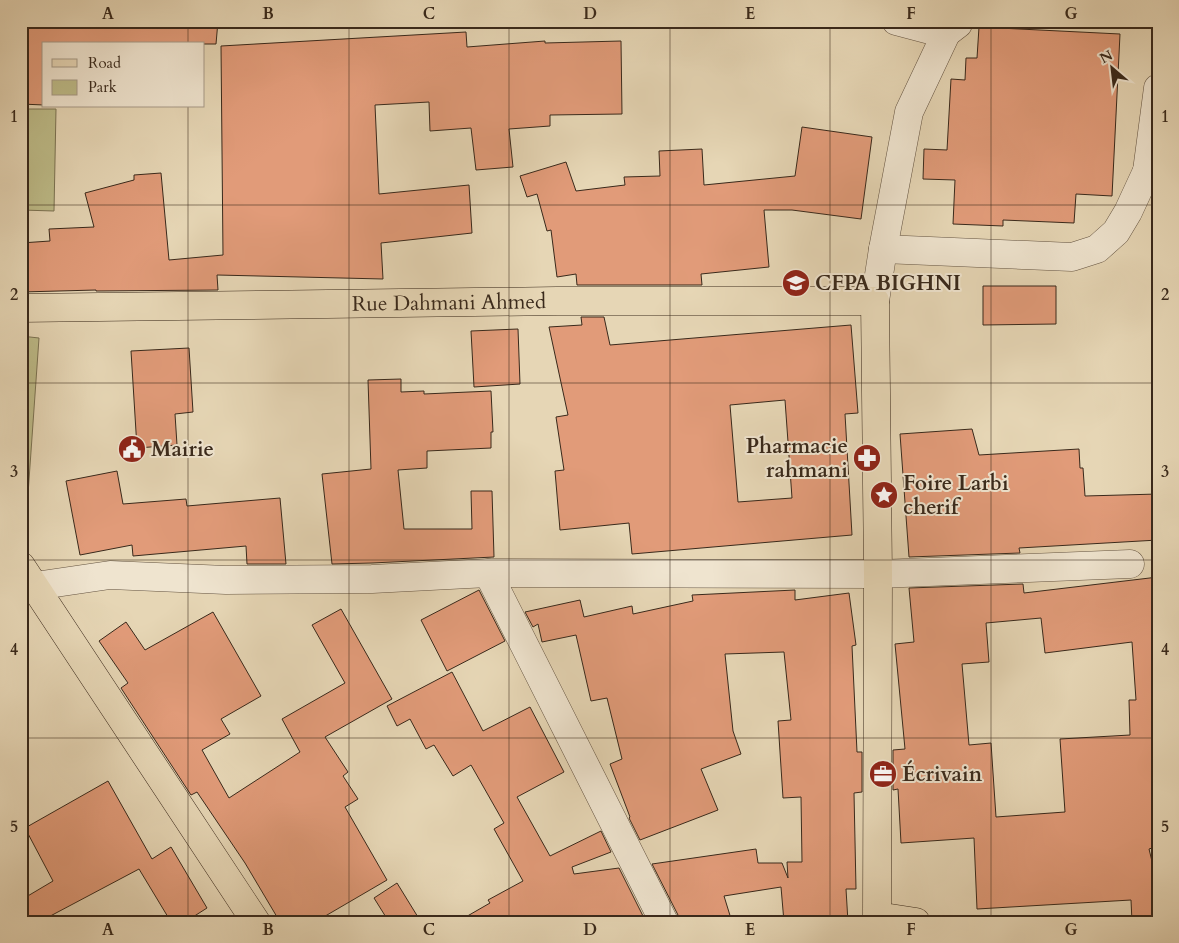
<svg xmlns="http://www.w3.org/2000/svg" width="1179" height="943" font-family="Cardo,serif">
	<rect width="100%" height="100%" fill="#e6d6b5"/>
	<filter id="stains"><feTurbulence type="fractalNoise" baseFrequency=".004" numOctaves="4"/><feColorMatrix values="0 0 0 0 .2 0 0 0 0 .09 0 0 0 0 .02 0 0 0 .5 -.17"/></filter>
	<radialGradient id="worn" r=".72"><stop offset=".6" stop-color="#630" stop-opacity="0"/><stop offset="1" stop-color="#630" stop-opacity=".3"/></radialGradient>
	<!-- green -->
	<g fill="#bdbb88" stroke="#7b7252">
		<path d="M 21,109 L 56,109 L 54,211 L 21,210 Z"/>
		<path d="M 21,336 L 39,338 L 24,551 L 21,547 Z"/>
	</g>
	<!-- building -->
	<g fill="#e19b79" stroke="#39291b" fill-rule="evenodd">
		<path d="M 21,21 L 218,21 L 216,44 L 44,44 L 44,105 L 21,104 Z"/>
		<path d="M 979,27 L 1120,34 L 1112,196 L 1076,194 L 1074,223 L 1003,220 L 1003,226 L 953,224 L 955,180 L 923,179 L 924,149 L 947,150 L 951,79 L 965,80 L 966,58 L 977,58 Z"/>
		<path d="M 466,32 L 467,47 L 545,41 L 545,43 L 621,41 L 622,114 L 550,115 L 550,126 L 509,129 L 513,167 L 476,170 L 471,128 L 430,131 L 429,102 L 375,105 L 379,194 L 469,185 L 472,233 L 381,243 L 383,279 L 217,275 L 218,290 L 96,291 L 96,290 L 21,292 L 21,243 L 50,241 L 49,229 L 94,227 L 85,193 L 134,180 L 134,175 L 161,173 L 169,260 L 223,255 L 221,46 Z"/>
		<path d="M 802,127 L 872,137 L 861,219 L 792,210 L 764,210 L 769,267 L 701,274 L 702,285 L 577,285 L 576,274 L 557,277 L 551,230 L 547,231 L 537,194 L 527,197 L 520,176 L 566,162 L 576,191 L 625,185 L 624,177 L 660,176 L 659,151 L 702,149 L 704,185 L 795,176 Z"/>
		<path d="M 983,286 L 1056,286 L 1056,324 L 983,325 Z"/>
		<path d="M 581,317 L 604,317 L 610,345 L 851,325 L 858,413 L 845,414 L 852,535 L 632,554 L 629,523 L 560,530 L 555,471 L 564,470 L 556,417 L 568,415 L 549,327 L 582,325 ZM 785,400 L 792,498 L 738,502 L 730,405 Z"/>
		<path d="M 518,329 L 520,384 L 474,387 L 471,331 Z"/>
		<path d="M 189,348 L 193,412 L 175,414 L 177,445 L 137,448 L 131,351 Z"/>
		<path d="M 401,379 L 401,392 L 424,391 L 424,394 L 491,391 L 493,432 L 491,432 L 491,448 L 427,451 L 427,468 L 398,470 L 404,529 L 472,529 L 471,491 L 492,491 L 494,557 L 372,563 L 332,564 L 322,474 L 371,469 L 368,380 Z"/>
		<path d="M 972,429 L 979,455 L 1079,449 L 1080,468 L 1083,468 L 1085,496 L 1158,494 L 1158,540 L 1019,548 L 1020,553 L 909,557 L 900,434 Z"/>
		<path d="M 117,471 L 123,504 L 186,499 L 187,506 L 280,498 L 286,564 L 247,564 L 246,546 L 133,556 L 132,545 L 80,555 L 66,481 Z"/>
		<path d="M 1158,577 L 1158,846 L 1149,849 L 1158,886 L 1158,922 L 1132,922 L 1131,900 L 977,909 L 974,838 L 901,843 L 898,789 L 893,790 L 893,750 L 905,749 L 895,644 L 914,642 L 909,588 L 1023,584 L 1024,593 ZM 1041,618 L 1045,653 L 1132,642 L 1136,700 L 1129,700 L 1130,735 L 1060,739 L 1065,812 L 996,817 L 991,743 L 969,745 L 962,664 L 989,662 L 986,623 Z"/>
		<path d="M 479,590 L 505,641 L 447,671 L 421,620 Z"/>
		<path d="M 795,590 L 795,600 L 849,593 L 856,645 L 852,646 L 857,752 L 862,752 L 862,792 L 854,793 L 856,889 L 846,889 L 848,922 L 784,922 L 781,887 L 724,896 L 732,922 L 679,922 L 678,915 L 652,864 L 756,849 L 758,863 L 782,863 L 788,878 L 787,862 L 802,862 L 801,797 L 783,798 L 778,721 L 791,720 L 784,652 L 725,654 L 733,731 L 741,754 L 701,769 L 718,810 L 640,840 L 629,818 L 630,817 L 610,764 L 622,759 L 607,698 L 591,701 L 576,635 L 542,642 L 538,624 L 533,627 L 525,612 L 580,600 L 584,617 L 632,606 L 633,614 L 693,601 L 692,595 Z"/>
		<path d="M 341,609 L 392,699 L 325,737 L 348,772 L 343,776 L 358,799 L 345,807 L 387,880 L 315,922 L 280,922 L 245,863 L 197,792 L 191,795 L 121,688 L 128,683 L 99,641 L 126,622 L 145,650 L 213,612 L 261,696 L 221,719 L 230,734 L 202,750 L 229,798 L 300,752 L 282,719 L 345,683 L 312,625 Z"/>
		<path d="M 452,672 L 483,731 L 530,707 L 564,772 L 517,797 L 550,856 L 601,831 L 611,852 L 572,867 L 574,874 L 619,868 L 646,922 L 457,922 L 490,903 L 488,900 L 523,881 L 494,829 L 504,823 L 471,765 L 453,776 L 434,745 L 426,749 L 410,719 L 397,726 L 387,706 Z"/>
		<path d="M 108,781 L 152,859 L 171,847 L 207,908 L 185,922 L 171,922 L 139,869 L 39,922 L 21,922 L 21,900 L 53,881 L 25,828 Z"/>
		<path d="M 397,883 L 421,922 L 389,922 L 374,898 Z"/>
	</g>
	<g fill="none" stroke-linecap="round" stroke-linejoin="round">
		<defs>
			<g id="street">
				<path d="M 896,21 L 945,34 L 958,24"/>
				<path d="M 1147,171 L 1158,88"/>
				<path d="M 883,249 L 1072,257 L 1097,249 L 1116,232 L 1128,212 L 1147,171 L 1158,170"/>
				<path d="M 875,301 L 883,249 L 909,112 L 952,21"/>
				<path d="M 488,573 L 664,922"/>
				<path d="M 35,586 L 110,575 L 226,580 L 372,579 L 488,573 L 878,574 L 1130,564"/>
			</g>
			<g id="primary">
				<path id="s1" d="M 21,308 L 557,301 L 875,301 L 878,574 L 877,916 L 916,922"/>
				<path d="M 21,566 L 256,922"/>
			</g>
		</defs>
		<!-- street casing -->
		<use href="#street" stroke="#645442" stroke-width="29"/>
		<!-- primary casing -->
		<use href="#primary" stroke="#39291b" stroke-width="29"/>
		<!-- street -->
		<use href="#street" stroke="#efe4cf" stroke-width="28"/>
		<!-- primary -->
		<use href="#primary" stroke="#e6d6b5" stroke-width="28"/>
	</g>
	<!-- grid -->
	<path fill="none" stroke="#39291b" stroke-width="1" stroke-opacity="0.55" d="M 188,21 L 188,44M 349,21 L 349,922M 509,21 L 509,922M 670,21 L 670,922M 830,21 L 830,922M 991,21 L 991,922M 188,106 L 188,922M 21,205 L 1158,205M 21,383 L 1158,383M 21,560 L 1158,560M 21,738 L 1158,738"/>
	<!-- icons -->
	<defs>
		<symbol id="university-disc" viewBox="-11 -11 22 22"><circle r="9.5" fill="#8f2418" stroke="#efe4cf"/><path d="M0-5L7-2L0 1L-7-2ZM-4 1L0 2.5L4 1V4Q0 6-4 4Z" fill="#fff"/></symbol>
		<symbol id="civic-disc" viewBox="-11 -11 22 22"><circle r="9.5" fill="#8f2418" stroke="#efe4cf"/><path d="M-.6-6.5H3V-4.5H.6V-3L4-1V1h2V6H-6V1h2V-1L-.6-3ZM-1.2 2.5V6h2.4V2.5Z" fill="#fff"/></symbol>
		<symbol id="pharmacy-disc" viewBox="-11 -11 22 22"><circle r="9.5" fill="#8f2418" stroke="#efe4cf"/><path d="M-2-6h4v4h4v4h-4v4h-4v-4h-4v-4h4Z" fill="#fff"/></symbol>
		<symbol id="sight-disc" viewBox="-11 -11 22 22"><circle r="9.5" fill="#8f2418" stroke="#efe4cf"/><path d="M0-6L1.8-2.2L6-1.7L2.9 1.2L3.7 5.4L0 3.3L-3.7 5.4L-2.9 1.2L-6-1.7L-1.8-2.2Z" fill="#fff"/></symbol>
		<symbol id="office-disc" viewBox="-11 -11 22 22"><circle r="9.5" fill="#8f2418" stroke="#efe4cf"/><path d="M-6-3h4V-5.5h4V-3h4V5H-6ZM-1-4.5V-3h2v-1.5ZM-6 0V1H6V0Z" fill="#fff"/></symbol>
	</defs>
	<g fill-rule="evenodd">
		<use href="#university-disc" x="780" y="267" width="32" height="32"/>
		<use href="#civic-disc" x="116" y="433" width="32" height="32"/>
		<use href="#pharmacy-disc" x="851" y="442" width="32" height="32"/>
		<use href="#sight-disc" x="868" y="479" width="32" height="32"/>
		<use href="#office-disc" x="867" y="758" width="32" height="32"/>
	</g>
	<g text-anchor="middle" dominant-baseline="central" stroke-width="4" stroke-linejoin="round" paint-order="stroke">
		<!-- poi labels -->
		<g font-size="21" font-weight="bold" fill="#39291b" stroke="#efe4cf" text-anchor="start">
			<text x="815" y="283">CFPA BIGHNI</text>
			<text x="848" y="446" text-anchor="end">Pharmacie<tspan x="848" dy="24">rahmani</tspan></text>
			<text x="151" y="449">Mairie</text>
			<text x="903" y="483">Foire Larbi<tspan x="903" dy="24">cherif</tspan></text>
			<text x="902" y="774">Écrivain</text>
		</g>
		<!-- street labels -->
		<g font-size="21" fill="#39291b" stroke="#efe4cf">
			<text stroke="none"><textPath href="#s1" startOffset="428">Rue Dahmani Ahmed</textPath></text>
		</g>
	</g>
	<!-- margin -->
	<rect width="1179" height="943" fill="none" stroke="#e6d6b5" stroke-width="55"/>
	<!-- legend -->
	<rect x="42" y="42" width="162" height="65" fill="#efe4cf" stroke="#a69987"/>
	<rect x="52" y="59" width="25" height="8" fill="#e6d6b5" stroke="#a69987"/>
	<text x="88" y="68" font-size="15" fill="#39291b">Road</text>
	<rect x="52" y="80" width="25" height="15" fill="#bdbb88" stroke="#a69987"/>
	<text x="88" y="92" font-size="15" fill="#39291b">Park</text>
	<!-- north arrow -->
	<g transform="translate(1112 68) rotate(332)" stroke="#efe4cf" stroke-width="4" paint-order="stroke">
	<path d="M0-4L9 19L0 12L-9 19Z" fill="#39291b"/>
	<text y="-8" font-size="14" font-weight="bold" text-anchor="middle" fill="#39291b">N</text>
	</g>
	<rect x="28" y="28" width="1124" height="888" fill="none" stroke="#39291b" stroke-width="2"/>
	<g font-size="16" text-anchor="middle" font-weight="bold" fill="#39291b">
		<text x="108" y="19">A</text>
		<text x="268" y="19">B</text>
		<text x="429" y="19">C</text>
		<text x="590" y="19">D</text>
		<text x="750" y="19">E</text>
		<text x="911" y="19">F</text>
		<text x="1071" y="19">G</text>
		<text x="14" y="122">1</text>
		<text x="1165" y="122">1</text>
		<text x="14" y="300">2</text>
		<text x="1165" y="300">2</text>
		<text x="14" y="477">3</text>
		<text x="1165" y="477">3</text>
		<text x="14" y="655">4</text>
		<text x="1165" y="655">4</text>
		<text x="14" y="832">5</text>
		<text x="1165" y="832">5</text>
		<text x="108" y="935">A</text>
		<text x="268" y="935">B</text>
		<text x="429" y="935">C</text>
		<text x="590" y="935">D</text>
		<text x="750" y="935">E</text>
		<text x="911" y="935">F</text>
		<text x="1071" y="935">G</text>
	</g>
	<rect width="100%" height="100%" filter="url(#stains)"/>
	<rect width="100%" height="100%" fill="url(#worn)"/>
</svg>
